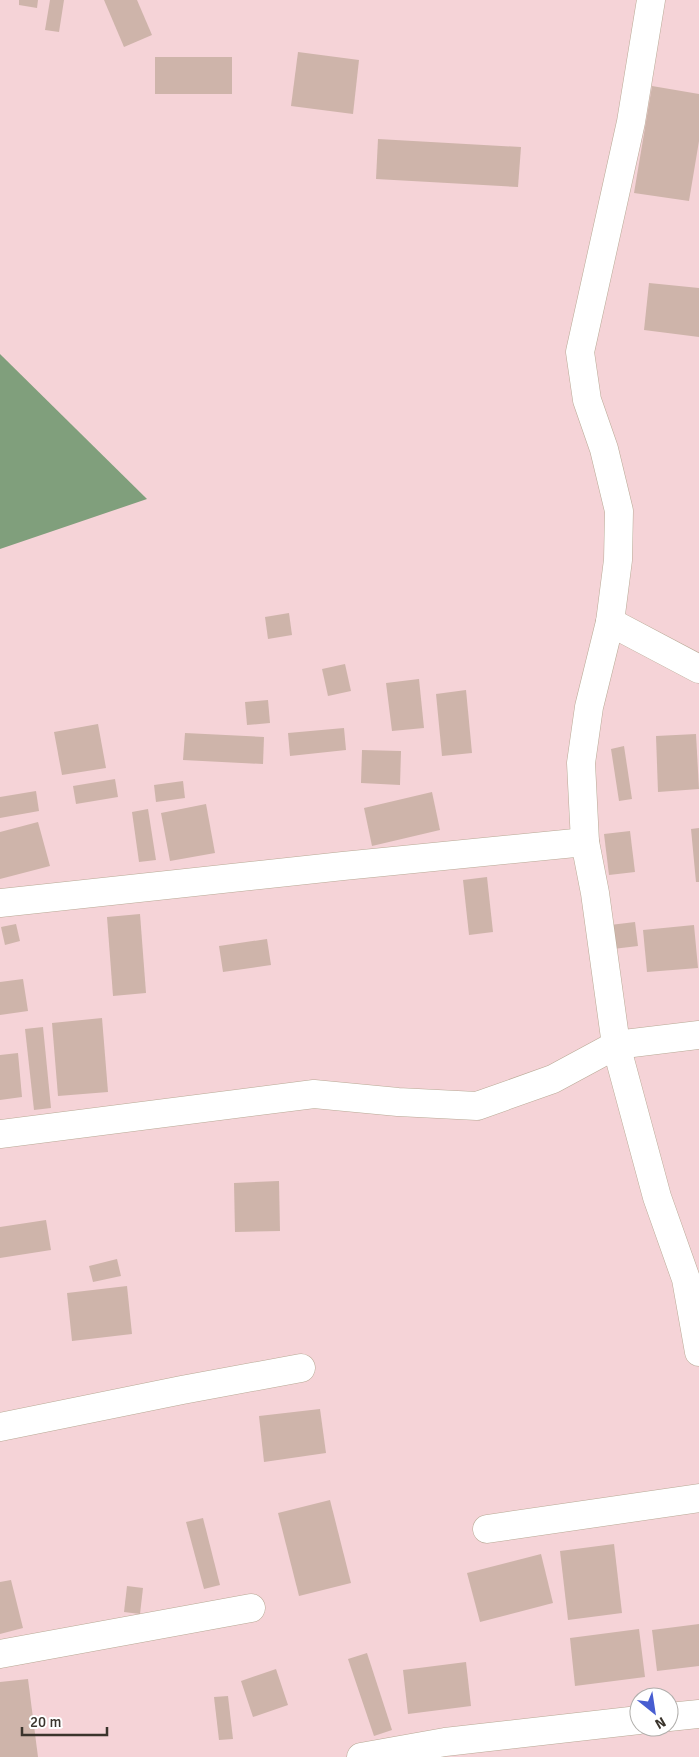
<svg xmlns="http://www.w3.org/2000/svg" width="699" height="1757" font-family="Signika,sans-serif">
	<rect width="100%" height="100%" fill="#fcecd7"/>
	<!-- green -->
	<path fill="#f5d3d7" fill-rule="evenodd" d="M 0,0 L 699,0 L 699,1757 L 0,1757 ZM 639,1697 L 669,1697 L 669,1727 L 639,1727 Z"/>
	<!-- water -->
	<path fill="#809f7c" d="M 0,354 L 147,499 L 0,549 Z"/>
	<!-- building -->
	<g fill="#ceb4aa">
		<path d="M 19,0 L 38,0 L 37,8 L 19,5 Z"/>
		<path d="M 50,0 L 64,0 L 59,32 L 45,30 Z"/>
		<path d="M 104,0 L 137,0 L 152,35 L 124,47 Z"/>
		<path d="M 298,52 L 359,60 L 353,114 L 291,106 Z"/>
		<rect x="155" y="57" width="77" height="37"/>
		<path d="M 652,86 L 699,94 L 699,141 L 689,201 L 634,193 Z"/>
		<path d="M 378,139 L 521,147 L 518,187 L 376,179 Z"/>
		<path d="M 649,283 L 699,288 L 699,337 L 644,330 Z"/>
		<path d="M 289,613 L 292,635 L 268,639 L 265,617 Z"/>
		<path d="M 345,664 L 351,691 L 328,696 L 322,669 Z"/>
		<path d="M 419,679 L 424,728 L 392,731 L 386,683 Z"/>
		<path d="M 466,690 L 472,753 L 442,756 L 436,694 Z"/>
		<path d="M 268,700 L 270,723 L 247,725 L 245,702 Z"/>
		<path d="M 98,724 L 106,768 L 62,775 L 54,732 Z"/>
		<path d="M 344,728 L 346,750 L 290,756 L 288,733 Z"/>
		<path d="M 185,733 L 264,737 L 263,764 L 183,760 Z"/>
		<path d="M 696,734 L 699,789 L 658,792 L 656,736 Z"/>
		<path d="M 624,746 L 632,799 L 619,801 L 611,749 Z"/>
		<path d="M 362,750 L 401,751 L 400,785 L 361,783 Z"/>
		<path d="M 115,779 L 118,797 L 76,804 L 73,786 Z"/>
		<path d="M 183,781 L 185,798 L 156,802 L 154,785 Z"/>
		<path d="M 36,791 L 39,811 L 0,818 L 0,797 Z"/>
		<path d="M 432,792 L 440,830 L 372,846 L 364,808 Z"/>
		<path d="M 206,804 L 215,853 L 170,861 L 161,813 Z"/>
		<path d="M 148,809 L 156,860 L 139,862 L 132,812 Z"/>
		<path d="M 38,822 L 50,866 L 0,879 L 0,832 Z"/>
		<path d="M 699,828 L 699,882 L 696,882 L 691,829 Z"/>
		<path d="M 630,831 L 635,872 L 609,875 L 604,834 Z"/>
		<path d="M 487,877 L 493,932 L 469,935 L 463,880 Z"/>
		<path d="M 140,914 L 146,993 L 113,996 L 107,917 Z"/>
		<path d="M 635,922 L 638,946 L 613,949 L 610,925 Z"/>
		<path d="M 16,924 L 20,941 L 5,945 L 1,927 Z"/>
		<path d="M 694,925 L 698,968 L 647,972 L 643,930 Z"/>
		<path d="M 267,939 L 271,965 L 223,972 L 219,946 Z"/>
		<path d="M 23,979 L 28,1011 L 0,1015 L 0,982 Z"/>
		<path d="M 102,1018 L 108,1092 L 58,1096 L 52,1023 Z"/>
		<path d="M 43,1027 L 51,1108 L 34,1110 L 25,1029 Z"/>
		<path d="M 18,1053 L 22,1097 L 0,1100 L 0,1055 Z"/>
		<path d="M 279,1181 L 280,1231 L 235,1232 L 234,1183 Z"/>
		<path d="M 46,1220 L 51,1250 L 0,1258 L 0,1227 Z"/>
		<path d="M 117,1259 L 121,1276 L 93,1282 L 89,1266 Z"/>
		<path d="M 127,1286 L 132,1334 L 72,1341 L 67,1293 Z"/>
		<path d="M 320,1409 L 326,1453 L 264,1462 L 259,1416 Z"/>
		<path d="M 330,1500 L 351,1583 L 299,1596 L 278,1513 Z"/>
		<path d="M 203,1518 L 220,1585 L 204,1589 L 186,1522 Z"/>
		<path d="M 614,1544 L 622,1613 L 568,1620 L 560,1551 Z"/>
		<path d="M 541,1554 L 553,1603 L 480,1622 L 467,1573 Z"/>
		<path d="M 11,1580 L 23,1628 L 0,1634 L 0,1582 Z"/>
		<path d="M 127,1586 L 143,1588 L 140,1614 L 124,1612 Z"/>
		<path d="M 699,1624 L 699,1666 L 657,1671 L 652,1630 Z"/>
		<path d="M 639,1629 L 645,1677 L 575,1686 L 570,1638 Z"/>
		<path d="M 367,1653 L 392,1730 L 374,1736 L 348,1659 Z"/>
		<path d="M 466,1662 L 471,1706 L 408,1714 L 403,1670 Z"/>
		<path d="M 276,1669 L 288,1705 L 253,1717 L 241,1681 Z"/>
		<path d="M 28,1679 L 38,1757 L 0,1757 L 0,1682 Z"/>
		<path d="M 228,1696 L 233,1739 L 219,1740 L 214,1697 Z"/>
	</g>
	<g fill="none" stroke-linecap="round" stroke-linejoin="round">
		<defs>
			<g id="minor">
				<path d="M 651,0 L 631,122 L 580,352 L 587,400 L 604,449 L 619,511 L 618,560 L 610,622 L 589,707 L 581,763 L 585,842 L 595,893 L 616,1045 L 657,1197 L 686,1279 L 699,1352"/>
				<path d="M 610,622 L 699,669"/>
				<path d="M 0,903 L 343,866 L 585,842"/>
				<path d="M 0,1134 L 314,1094 L 398,1102 L 477,1106 L 553,1079 L 616,1045 L 699,1035"/>
				<path d="M 0,1427 L 182,1390 L 301,1368"/>
				<path d="M 487,1529 L 699,1498"/>
				<path d="M 0,1654 L 251,1608"/>
				<path d="M 669,1717 L 699,1714"/>
				<path d="M 361,1757 L 445,1742 L 639,1720"/>
			</g>
		</defs>
		<!-- minor casing -->
		<use href="#minor" stroke="#b8a995" stroke-width="29"/>
		<!-- minor -->
		<use href="#minor" stroke="#fff" stroke-width="28"/>
	</g>
	<!-- north arrow -->
	<g transform="translate(654 1712) rotate(150)"><circle r="24" fill="#ffffff" stroke="#b0aeab"/>
	<path d="M0-4L9 19L0 12L-9 19Z" fill="#475dd1"/>
	<text y="-8" font-size="14" font-weight="bold" text-anchor="middle" fill="#3a342c">N</text>
	</g>
	<!-- scale -->
	<path d="M22 1727v8h85v-8" fill="none" stroke="#3a342c" stroke-width="2.5"/>
	<text x="30" y="1727" font-size="15" fill="#3a342c" stroke="#ffffff" stroke-width="4" paint-order="stroke">20 m</text>
</svg>
